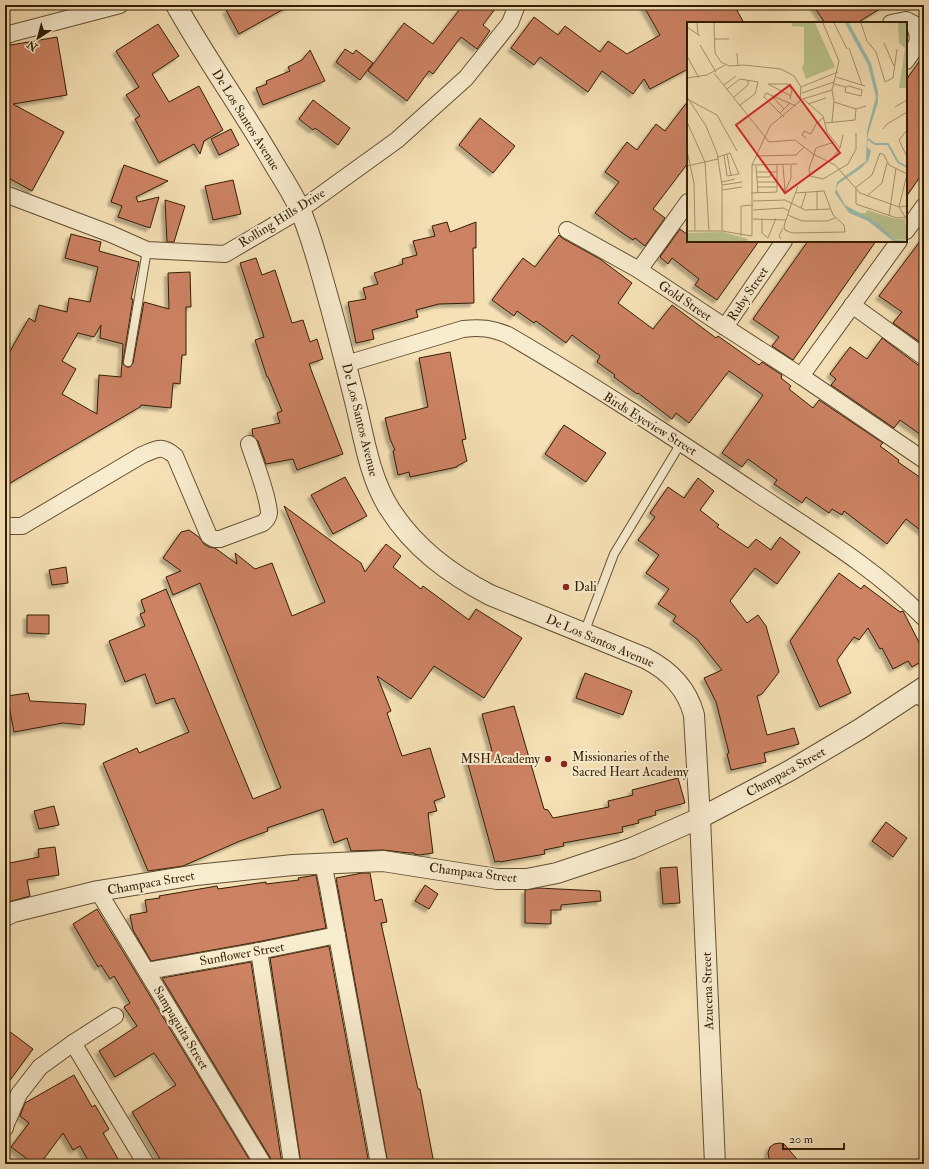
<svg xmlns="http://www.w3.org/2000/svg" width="929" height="1169" font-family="'IM FELL Double Pica',serif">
	<defs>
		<filter id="shadow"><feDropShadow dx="-3.5" dy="3.5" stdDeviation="1" flood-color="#0004"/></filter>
	</defs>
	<rect width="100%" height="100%" fill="#f5e1b5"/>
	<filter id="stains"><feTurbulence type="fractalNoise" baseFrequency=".005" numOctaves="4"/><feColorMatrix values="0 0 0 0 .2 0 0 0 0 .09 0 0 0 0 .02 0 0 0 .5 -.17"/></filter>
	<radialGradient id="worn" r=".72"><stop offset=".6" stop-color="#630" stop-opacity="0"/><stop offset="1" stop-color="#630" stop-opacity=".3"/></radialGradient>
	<!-- building -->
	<g fill="#cc8263" stroke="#321e03" fill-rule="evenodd" filter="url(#shadow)">
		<path d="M 235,5 L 291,5 L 239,34 L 226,10 Z"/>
		<path d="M 463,5 L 498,5 L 483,25 L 490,31 L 477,49 L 461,37 L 433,74 L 429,71 L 407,101 L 368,71 L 404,23 L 433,44 Z"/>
		<path d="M 643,5 L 734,5 L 744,23 L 688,23 L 688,69 L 650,89 L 644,79 L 633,94 L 602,71 L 588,92 L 540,57 L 534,65 L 511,48 L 534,17 L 558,35 L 565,26 L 600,52 L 608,41 L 627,54 L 660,35 Z"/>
		<path d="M 813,5 L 886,5 L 857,23 L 825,23 Z"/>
		<path d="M 158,24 L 179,56 L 152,74 L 169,102 L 199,86 L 223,130 L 204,141 L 200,154 L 194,144 L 159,163 L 135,119 L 140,116 L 126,95 L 139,87 L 116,51 Z"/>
		<path d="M 57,37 L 67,95 L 13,104 L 64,132 L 32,191 L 5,176 L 5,46 Z"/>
		<path d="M 345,49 L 353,54 L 356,50 L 373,63 L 360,80 L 336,62 Z"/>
		<path d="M 310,50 L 325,81 L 263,105 L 256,88 L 267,84 L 266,81 L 290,71 L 288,67 L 302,60 Z"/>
		<path d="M 924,55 L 924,171 L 906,197 L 906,80 Z"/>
		<path d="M 313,100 L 350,128 L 338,145 L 315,128 L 313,130 L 299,119 Z"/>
		<path d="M 688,101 L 688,163 L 653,209 L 665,218 L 645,246 L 635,238 L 633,240 L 621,232 L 595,213 L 619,182 L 605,172 L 627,142 L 637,150 L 656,124 L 665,131 Z"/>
		<path d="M 480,118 L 515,146 L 493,173 L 459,145 Z"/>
		<path d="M 231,129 L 239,145 L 219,155 L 211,139 Z"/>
		<path d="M 124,165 L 168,181 L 136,197 L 138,202 L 159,197 L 150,228 L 118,217 L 122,206 L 111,202 Z"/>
		<path d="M 233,180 L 241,214 L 213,220 L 205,186 Z"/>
		<path d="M 165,200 L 185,206 L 174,242 L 167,242 Z"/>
		<path d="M 447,222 L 450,232 L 476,222 L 476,248 L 473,248 L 474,303 L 439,304 L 416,310 L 418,317 L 372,330 L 374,339 L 356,343 L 348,302 L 366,299 L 363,288 L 378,284 L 374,273 L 403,264 L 402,259 L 417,255 L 413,241 L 435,236 L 432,226 Z"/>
		<path d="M 680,229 L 688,235 L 688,241 L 759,241 L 717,300 L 695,285 L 699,279 L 672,258 L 668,264 L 660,257 Z"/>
		<path d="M 71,234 L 101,242 L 99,251 L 139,262 L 131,299 L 133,299 L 123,361 L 123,364 L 127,367 L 130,367 L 133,363 L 144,302 L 169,309 L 168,273 L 190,272 L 191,307 L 186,307 L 186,355 L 182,355 L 180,384 L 173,383 L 171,408 L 141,405 L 140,407 L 5,486 L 5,360 L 29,318 L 35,322 L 39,305 L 67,312 L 69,298 L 90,302 L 98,267 L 65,258 ZM 101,325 L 100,338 L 123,344 L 121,377 L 99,375 L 97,414 L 62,394 L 76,369 L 62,361 L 78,333 L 94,337 Z"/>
		<path d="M 559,235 L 562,238 L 600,259 L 632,283 L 618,303 L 653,329 L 672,305 L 716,338 L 718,336 L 759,365 L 762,362 L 782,375 L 781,378 L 791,386 L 789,389 L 813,408 L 819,400 L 883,443 L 880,446 L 899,460 L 898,462 L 924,480 L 924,533 L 906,519 L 887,544 L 844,511 L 842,515 L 832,509 L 829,513 L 806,497 L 802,503 L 774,484 L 777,480 L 748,459 L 742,467 L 722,453 L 763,395 L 729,371 L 689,423 L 676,413 L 672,419 L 638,393 L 637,394 L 614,377 L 615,375 L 597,362 L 600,356 L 572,335 L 566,343 L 536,321 L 534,323 L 517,311 L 514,316 L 492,300 L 523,258 L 535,267 Z"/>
		<path d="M 924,236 L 924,345 L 893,323 L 902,312 L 879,296 Z"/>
		<path d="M 808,241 L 876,241 L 793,360 L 772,346 L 779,337 L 753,319 Z"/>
		<path d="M 256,258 L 262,275 L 275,270 L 292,323 L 303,320 L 310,342 L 317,339 L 323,359 L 309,364 L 343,454 L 297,470 L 293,459 L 266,464 L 258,441 L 253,436 L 252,429 L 280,423 L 277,413 L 282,411 L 268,377 L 267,377 L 255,340 L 264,337 L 240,263 Z"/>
		<path d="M 882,338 L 918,365 L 924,366 L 924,437 L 900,420 L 894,428 L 831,385 L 836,379 L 830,374 L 850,347 L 867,359 Z"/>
		<path d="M 450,352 L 466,439 L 462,440 L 467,461 L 457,466 L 457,467 L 410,477 L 409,472 L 398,475 L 393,451 L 395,450 L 390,439 L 385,418 L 428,407 L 419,358 Z"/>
		<path d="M 564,425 L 606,453 L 586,482 L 545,454 Z"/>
		<path d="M 345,477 L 367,516 L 333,534 L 311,495 Z"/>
		<path d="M 698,478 L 714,491 L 700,510 L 719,525 L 717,527 L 748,548 L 756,539 L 771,550 L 780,537 L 800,552 L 777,584 L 755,568 L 730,601 L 747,623 L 758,615 L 766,626 L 779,672 L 762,694 L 757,696 L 767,735 L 794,728 L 799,744 L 764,753 L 766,762 L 731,770 L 727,754 L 729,753 L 716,702 L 704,678 L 722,670 L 697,639 L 673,621 L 676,616 L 658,604 L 669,589 L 646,573 L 659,555 L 638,540 L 655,517 L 650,513 L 668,487 L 684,498 Z"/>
		<path d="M 284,506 L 361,563 L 365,572 L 386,544 L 401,556 L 393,567 L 421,589 L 423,586 L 469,620 L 476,609 L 522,638 L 484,698 L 434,666 L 411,699 L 377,676 L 391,711 L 387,713 L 402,756 L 430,748 L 445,797 L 434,801 L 437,811 L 428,813 L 433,853 L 419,855 L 414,854 L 414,853 L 409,853 L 383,850 L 351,851 L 347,838 L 334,843 L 323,809 L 267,828 L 268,831 L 240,841 L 183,866 L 148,871 L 103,763 L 137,748 L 139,753 L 189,732 L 174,698 L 156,704 L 145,674 L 125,682 L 109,641 L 145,626 L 140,614 L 145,612 L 141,600 L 166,589 L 253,799 L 281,788 L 200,583 L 173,595 L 166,577 L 181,571 L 163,558 L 181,532 L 189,530 L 199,537 L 204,544 L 209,547 L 215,548 L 237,564 L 235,553 L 255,569 L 272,563 L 292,616 L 325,602 Z"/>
		<path d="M 66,567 L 68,583 L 52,585 L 49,570 Z"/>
		<path d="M 839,573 L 861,589 L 864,585 L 900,612 L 903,611 L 924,652 L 924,660 L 912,667 L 908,661 L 893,669 L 882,648 L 880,649 L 868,628 L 859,640 L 854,637 L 837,660 L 851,693 L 820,707 L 790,641 Z"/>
		<path d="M 27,615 L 49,615 L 49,634 L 27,633 Z"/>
		<path d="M 585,673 L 632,691 L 623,715 L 576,698 Z"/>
		<path d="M 28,693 L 30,701 L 86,704 L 84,725 L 63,723 L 14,732 L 7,696 Z"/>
		<path d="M 514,706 L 544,809 L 548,810 L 553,818 L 609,807 L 608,801 L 633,795 L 632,790 L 678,778 L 685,803 L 655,811 L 656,815 L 638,820 L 639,823 L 622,827 L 623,832 L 563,843 L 564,846 L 544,850 L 545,854 L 500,862 L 499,861 L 495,862 L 466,757 L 492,751 L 482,714 Z"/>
		<path d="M 54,806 L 59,825 L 39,829 L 34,811 Z"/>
		<path d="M 886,822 L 907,838 L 893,857 L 872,841 Z"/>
		<path d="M 55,847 L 59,875 L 27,880 L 30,896 L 5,903 L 5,864 L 39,857 L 38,849 Z"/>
		<path d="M 677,867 L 680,903 L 663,904 L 660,868 Z"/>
		<path d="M 362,873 L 370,873 L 375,901 L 382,899 L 387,922 L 381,923 L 418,1089 L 420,1089 L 434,1164 L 388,1164 L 336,878 Z"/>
		<path d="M 316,875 L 326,928 L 257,942 L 151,961 L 133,930 L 130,915 L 147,912 L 145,900 L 160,898 L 159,896 L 217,886 L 218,889 L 266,882 L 266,884 L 299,880 L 298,878 Z"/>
		<path d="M 425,885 L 438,894 L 429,909 L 415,901 Z"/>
		<path d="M 538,888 L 600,891 L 601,901 L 561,905 L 561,910 L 551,910 L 551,924 L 525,923 L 525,890 Z"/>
		<path d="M 97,909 L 127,958 L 252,1164 L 163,1164 L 132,1112 L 176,1085 L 154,1053 L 115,1077 L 99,1051 L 137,1026 L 124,1007 L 130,1003 L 114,976 L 110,979 L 101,965 L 98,967 L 73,924 Z"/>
		<path d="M 329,946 L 369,1164 L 301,1164 L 270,958 Z"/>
		<path d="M 251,962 L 282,1164 L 272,1164 L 271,1159 L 162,978 Z"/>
		<path d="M 5,1028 L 33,1049 L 5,1087 Z"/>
		<path d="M 74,1075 L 92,1107 L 95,1105 L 109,1129 L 103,1133 L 121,1164 L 90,1164 L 80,1146 L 73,1150 L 63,1133 L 40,1164 L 34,1164 L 11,1147 L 29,1123 L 20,1116 L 25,1103 Z"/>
		<path d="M 780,1143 L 785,1145 L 801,1164 L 773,1164 L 769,1158 L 768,1153 L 770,1147 L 774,1144 Z"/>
	</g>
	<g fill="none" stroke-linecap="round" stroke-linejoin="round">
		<defs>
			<g id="service">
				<path d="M 128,362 L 147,250"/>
				<path d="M 584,633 L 614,554 L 681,443"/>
				<path d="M 912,696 L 924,704"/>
			</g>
			<g id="minor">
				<path d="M 891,23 L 906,20 L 914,24 C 922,42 916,46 906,61"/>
				<path d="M 5,36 L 13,33 L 120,5"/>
				<path d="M 5,194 L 111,234 L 147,250 L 225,254 L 300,210 L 397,140 L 466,78 L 510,23 L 517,5"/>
				<path d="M 567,230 L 639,270 L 725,327 L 801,376 L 924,460"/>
				<path d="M 906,231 L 924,206"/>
				<path d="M 639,270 L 688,202"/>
				<path d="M 852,305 L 924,357"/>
				<path d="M 725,327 L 784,241"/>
				<path d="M 346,364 L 463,329 C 481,327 491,328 508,335 C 594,385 677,440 759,495 C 816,533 876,569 924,618"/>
				<path d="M 801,376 L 899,241"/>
				<path d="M 5,524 L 10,526 L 22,526 L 142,455 C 157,449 161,444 175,456 L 209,536 L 214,539 L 220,539 L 263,523 C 266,520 269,517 269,513 C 268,494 255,463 249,444"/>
				<path d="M 323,863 L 328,887 L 379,1164"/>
				<path d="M 98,891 L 263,1164"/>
				<path d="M 259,951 L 292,1164"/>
				<path d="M 147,971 L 259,951 L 337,935"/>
				<path d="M 73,1043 L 146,1164"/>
				<path d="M 5,1128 L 6,1124 L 19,1094 L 40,1067 L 73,1043 L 115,1016"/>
			</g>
			<g id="tertiary">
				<path d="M 176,5 C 206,59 243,110 274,164 C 283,179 294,195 301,212 C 312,238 319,266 327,294 C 337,329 346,365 355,401 C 364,437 369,476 389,508 C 414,548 450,574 490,595 L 645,658 C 670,671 687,688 694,715 L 700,818 L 715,1164"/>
				<path d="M 5,916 L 13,912 L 98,891 L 196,875 L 293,865 L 383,861 L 497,879 L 527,879 L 557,873 L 632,848 L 700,818 L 789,771 L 860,729 L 924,687"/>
			</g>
		</defs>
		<!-- service casing -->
		<use href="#service" stroke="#634f30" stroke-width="10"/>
		<!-- minor casing -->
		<use href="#minor" stroke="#634f30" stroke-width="18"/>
		<!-- tertiary casing -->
		<use href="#tertiary" stroke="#634f30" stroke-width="22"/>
		<!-- service -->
		<use href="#service" stroke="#f8eccf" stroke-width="8"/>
		<!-- minor -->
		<use href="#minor" stroke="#f8eccf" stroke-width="16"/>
		<!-- tertiary -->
		<use href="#tertiary" stroke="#f8eccf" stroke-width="20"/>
	</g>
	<!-- markers -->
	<g fill="#8f2418" stroke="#f8eccf" stroke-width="1.5">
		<circle cx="566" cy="587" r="4"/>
		<circle cx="548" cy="759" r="4"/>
		<circle cx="564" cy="764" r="4"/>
	</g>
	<g text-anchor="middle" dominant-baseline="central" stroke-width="4" stroke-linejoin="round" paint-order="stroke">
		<!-- street labels -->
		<g font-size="13" fill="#321e03" stroke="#f8eccf">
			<text transform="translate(246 120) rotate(58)">De Los Santos Avenue</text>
			<text transform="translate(282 218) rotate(-32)">Rolling Hills Drive</text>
			<text transform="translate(748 294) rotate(-56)">Ruby Street</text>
			<text transform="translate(685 301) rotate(34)">Gold Street</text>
			<text transform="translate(360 420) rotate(76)">De Los Santos Avenue</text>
			<text transform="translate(650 424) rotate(32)">Birds Eyeview Street</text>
			<text transform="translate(600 641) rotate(23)">De Los Santos Avenue</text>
			<text transform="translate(786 772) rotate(-29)">Champaca Street</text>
			<text transform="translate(473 873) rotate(7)">Champaca Street</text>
			<text transform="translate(151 883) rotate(-10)">Champaca Street</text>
			<text transform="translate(242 954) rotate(-10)">Sunflower Street</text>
			<text transform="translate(708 991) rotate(-92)">Azucena Street</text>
			<text transform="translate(181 1028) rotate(59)">Sampaguita Street</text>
		</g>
		<!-- poi labels -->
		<g font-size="13" fill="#321e03" stroke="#f8eccf" text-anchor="start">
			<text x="574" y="587">Dali</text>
			<text x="572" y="757">Missionaries of the<tspan x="572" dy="15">Sacred Heart Academy</tspan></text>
			<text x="540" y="759" text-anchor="end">MSH Academy</text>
		</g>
	</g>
	<!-- overview -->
	<g transform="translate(687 22)">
		<rect width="220" height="220" fill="#f5e1b5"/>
		<path d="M 36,210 L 61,217 L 60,219 L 0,219 L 0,211 Z" fill="#bbc38e"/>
		<path d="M 105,1 L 128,1 L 148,45 L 119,57 L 115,46 L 117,41 L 117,5 L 105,4 ZM 211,1 L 220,1 L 220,66 L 212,66 L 218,26 L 212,21 ZM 180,188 L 209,197 L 218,197 L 220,218 L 207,217 L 189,200 L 170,191 L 179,191 Z" fill="#bbc38e"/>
		<path d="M 158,1 L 162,1 L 184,41 L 191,70 L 191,80 L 181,112 L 180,125 L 184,129 L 181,139 L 173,147 L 151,162 L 149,167 L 158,183 L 191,201 L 207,217 L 220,219 L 206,219 L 181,199 L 162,191 L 148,171 L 150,160 L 179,139 L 180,109 L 189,75 L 181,43 Z" fill="#9cbdb1"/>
		<path fill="none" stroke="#9cbdb1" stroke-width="2" d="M 181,117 L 188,122 L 201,122 L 211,140 L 220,145"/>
		<path fill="none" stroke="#a7936e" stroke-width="1" d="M 10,1 L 11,13M 27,1 L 28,31 L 34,40 L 42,44 L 57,43 L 94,47 L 107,54 L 114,65 L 113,79 L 83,104 L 65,143 L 65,214M 136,1 L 152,39 L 145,68 L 147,79 L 145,100M 147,1 L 160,27M 174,1 L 180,19 L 189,30 L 198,60 L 206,56 L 210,27M 0,5 L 13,14M 27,17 L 42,17M 197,21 L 207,44M 13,23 L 29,50M 162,26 L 175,63M 50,31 L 51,43M 0,34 L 12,56M 27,51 L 82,120 L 108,118 L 126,132 L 148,143 L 173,171 L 212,185 L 220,184M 149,55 L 178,64M 0,56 L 20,53 L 38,43M 81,62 L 104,74M 81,62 L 101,62M 101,62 L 105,68 L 103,77M 147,62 L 159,65M 37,63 L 49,54M 162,64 L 175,68 L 174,74 L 158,70 L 159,65 ZM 114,65 L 151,50M 40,67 L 53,57 L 71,60 L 68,72 L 53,83M 115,71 L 147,60M 84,73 L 97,87M 0,75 L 19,104 L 30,131 L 35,163 L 35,209M 47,75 L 61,63 L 61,58M 115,76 L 136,94 L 140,110 L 153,126M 116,77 L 145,68M 2,78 L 30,93 L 50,129M 147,80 L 169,87 L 179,84M 121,82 L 139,76M 208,85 L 220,78M 93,91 L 103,81M 97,95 L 77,75 L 79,71 L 109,84M 0,100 L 18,140 L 22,209M 138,101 L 168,98 L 169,87M 196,107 L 200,102 L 220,90M 220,108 L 212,118 L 220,135M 119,116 L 115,113 L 117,109 L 124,112 L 129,102 L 136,96M 147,120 L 129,126 L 122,147 L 123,154 L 136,157 L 161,142 L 169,127 L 169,111M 0,129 L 7,161 L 8,209M 40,132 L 44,154M 69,134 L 109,133 L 117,125M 31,135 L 43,131 L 52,152 L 40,154 L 37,133M 143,139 L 153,126 L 156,113M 65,143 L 110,142M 96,143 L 98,169 L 104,156 L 104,143M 0,144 L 31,137M 69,144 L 71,171M 69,150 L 90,150M 220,152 L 212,185 L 220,198M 70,155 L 83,155 L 84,150M 35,160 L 48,157M 71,160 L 90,160M 35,163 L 55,160M 71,165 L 90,165M 168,166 L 185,153 L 193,131 L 197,133 L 202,143 L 220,152M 169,167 L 169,182 L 210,196 L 220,195M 35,168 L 55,165M 130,170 L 130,188M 64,171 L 90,170 L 90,143M 109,171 L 137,169 L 146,193 L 157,203 L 158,210 L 105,211 L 98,208 L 97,204 L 105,180 L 111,164M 180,174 L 195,161 L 200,141M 66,179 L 98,178 L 118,188 L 144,187M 114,186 L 119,171M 66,188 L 96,186 L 102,189M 101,193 L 115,199 L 140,199 L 148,196M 202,194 L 209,146M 66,197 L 99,198M 75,197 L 75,211 L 81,216 L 89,196M 0,209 L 35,209 L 65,214M 54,214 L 54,184 L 66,183M 94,217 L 92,214 L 96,206"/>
		<path fill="#d62828" fill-opacity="0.15" stroke="#d62828" stroke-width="2" d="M 103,63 L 153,131 L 98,171 L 49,103 Z"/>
		<rect width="220" height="220" fill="none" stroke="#321e03" stroke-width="2"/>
	</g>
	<!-- margin -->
	<rect width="929" height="1169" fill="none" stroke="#f5e1b5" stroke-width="20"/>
	<rect x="6" y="6" width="917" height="1157" fill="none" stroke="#321e03" stroke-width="2"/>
	<rect x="10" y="10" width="909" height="1149" fill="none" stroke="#321e03"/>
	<!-- north arrow -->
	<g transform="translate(38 38) rotate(216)" stroke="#f8eccf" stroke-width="3" paint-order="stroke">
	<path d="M0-3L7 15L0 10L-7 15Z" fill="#321e03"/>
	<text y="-6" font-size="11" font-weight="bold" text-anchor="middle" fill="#321e03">N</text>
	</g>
	<!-- scale -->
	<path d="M783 1143v6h61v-6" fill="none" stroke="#321e03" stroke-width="2"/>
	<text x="789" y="1143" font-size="12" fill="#321e03" stroke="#f8eccf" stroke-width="3" paint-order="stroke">20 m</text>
	<rect width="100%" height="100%" filter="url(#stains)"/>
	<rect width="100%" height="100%" fill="url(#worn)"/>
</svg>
